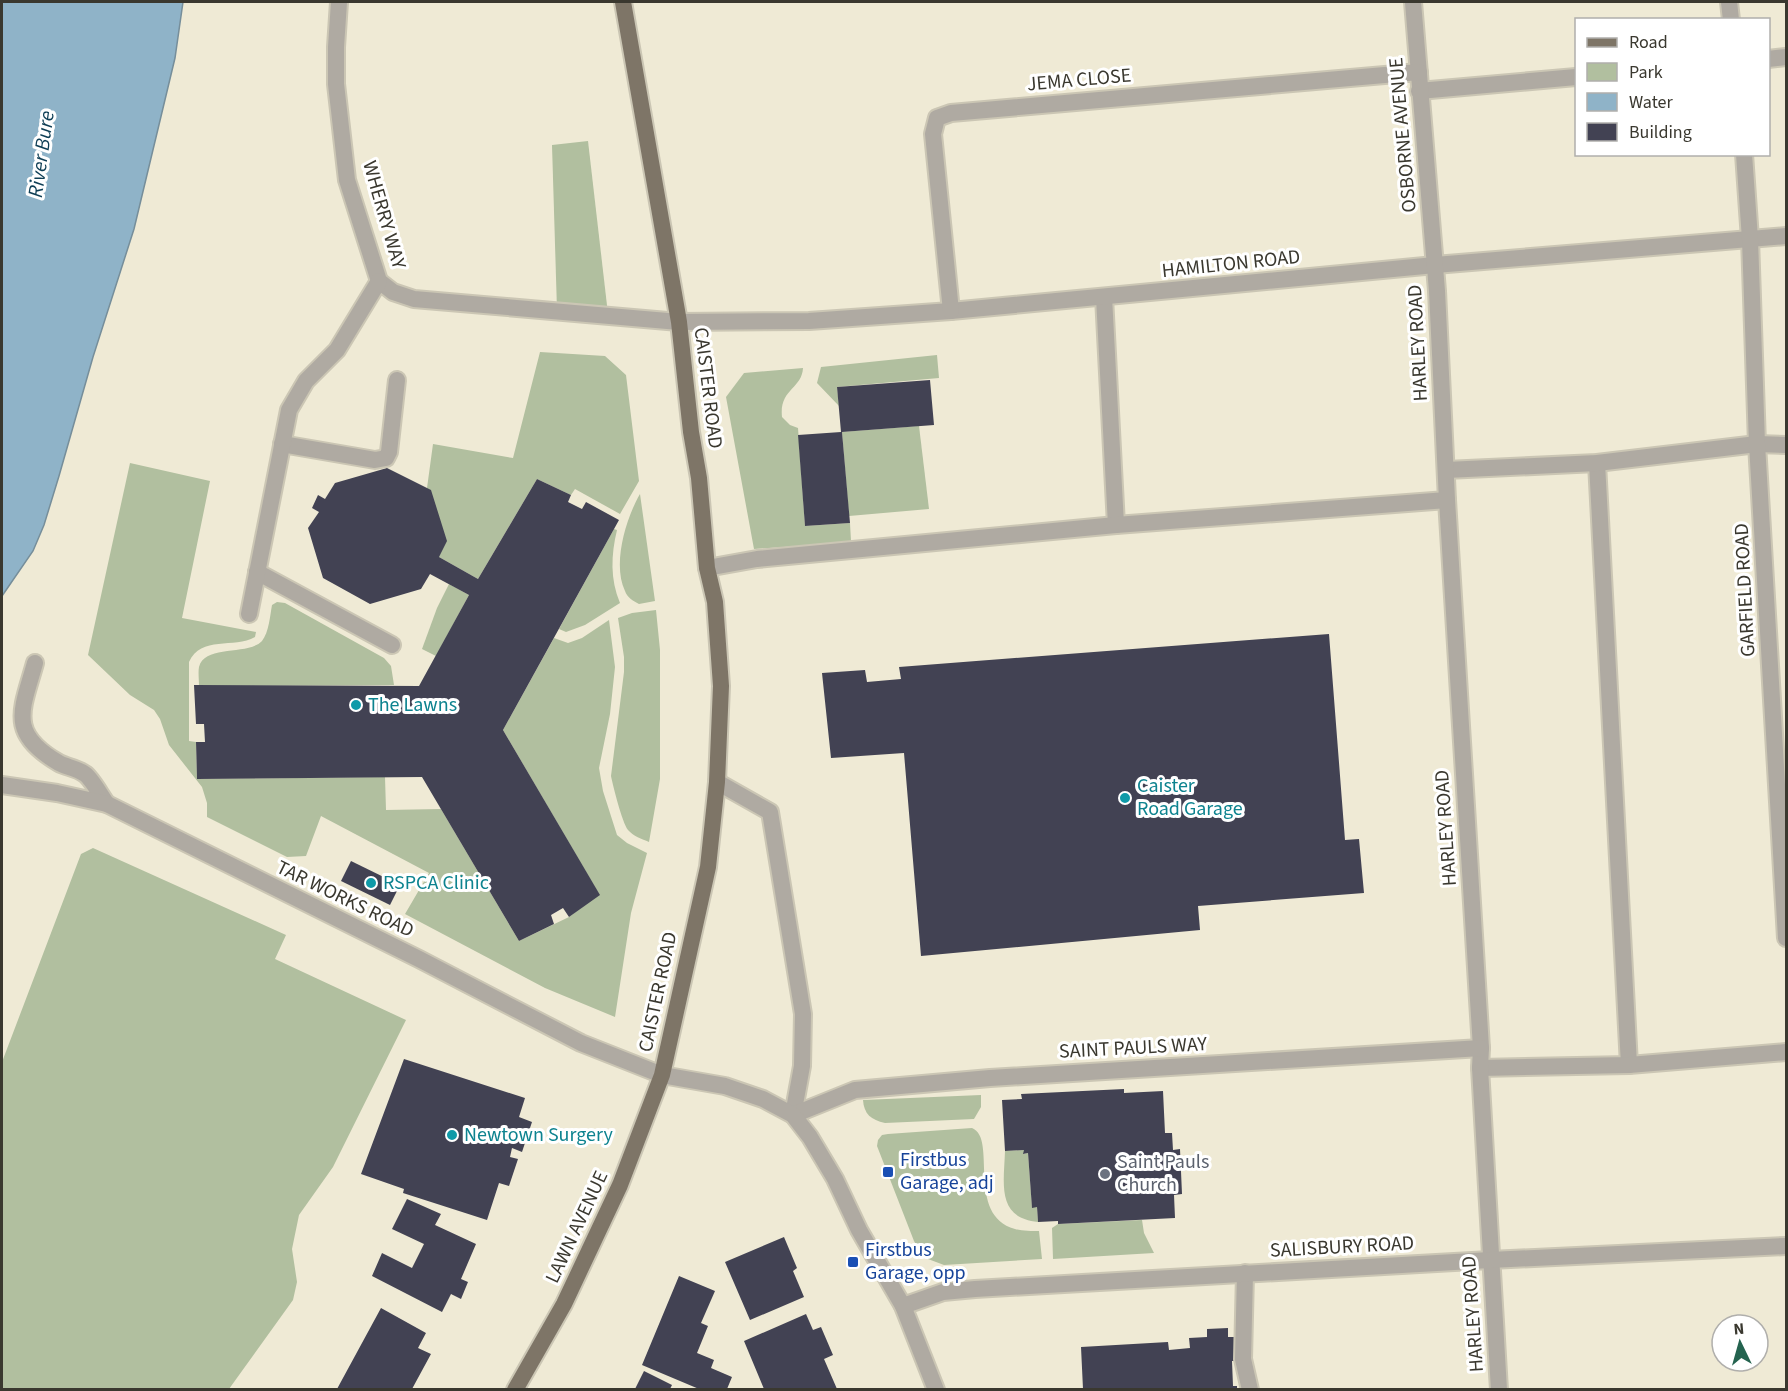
<svg xmlns="http://www.w3.org/2000/svg" width="1788" height="1391" font-family="'Source Sans 3',sans-serif">
	<rect width="100%" height="100%" fill="#efead5"/>
	<!-- green -->
	<g fill="#b1bf9f">
		<path d="M 588,141 L 608,314 L 557,310 L 552,145 Z"/>
		<path d="M 540,352 L 605,356 L 626,375 L 639,481 L 620,514 L 575,489 L 571,495 L 537,479 L 478,579 L 439,557 L 427,488 L 433,444 L 513,458 Z"/>
		<path d="M 937,355 L 939,378 L 837,387 L 839,406 L 817,383 L 821,367 Z"/>
		<path d="M 803,368 C 802,389 779,389 782,417 L 790,425 L 798,428 L 805,526 L 850,523 L 851,541 L 842,543 L 754,549 L 726,397 L 744,373 Z"/>
		<path d="M 919,426 L 929,509 L 849,516 L 842,432 Z"/>
		<path d="M 130,463 L 210,481 L 182,618 L 256,632 L 255,637 C 234,649 201,635 189,662 L 189,741 L 196,742 L 197,779 L 385,777 L 386,810 L 441,809 L 519,941 L 569,917 L 599,894 L 503,730 L 554,638 L 568,643 L 582,638 L 609,620 L 615,667 L 610,714 L 599,768 L 603,791 L 617,835 L 627,843 L 647,853 L 631,913 L 615,1017 L 545,988 L 405,914 L 429,873 L 321,816 L 306,856 L 287,857 L 207,817 L 207,803 L 202,787 L 169,745 L 160,719 L 154,710 L 130,695 L 88,655 Z"/>
		<path d="M 640,494 L 655,601 L 639,604 C 633,601 627,597 625,591 C 612,564 626,518 640,494 Z"/>
		<path d="M 614,529 L 617,530 C 611,555 610,579 620,603 L 585,625 L 566,632 L 559,629 Z"/>
		<path d="M 449,584 L 469,595 L 436,656 L 422,649 L 437,608 Z"/>
		<path d="M 277,602 L 285,603 L 384,658 L 391,666 L 394,685 L 199,686 C 199,680 198,672 199,667 C 205,644 248,656 262,641 C 269,632 270,616 272,605 Z"/>
		<path d="M 656,610 L 660,650 L 660,779 L 649,842 C 642,839 633,836 628,830 C 622,822 613,786 611,776 L 624,672 L 624,657 L 618,618 L 632,613 Z"/>
		<path d="M 93,848 L 286,935 L 275,959 L 406,1020 L 333,1167 L 299,1215 L 292,1249 L 297,1282 L 293,1300 L 229,1389 L 2,1389 L 2,1062 L 81,854 Z"/>
		<path d="M 981,1095 L 981,1107 L 974,1119 L 885,1123 C 871,1120 864,1114 863,1100 Z"/>
		<path d="M 972,1128 C 998,1138 965,1215 1015,1229 C 1022,1231 1032,1231 1039,1231 L 1042,1259 L 944,1265 L 928,1259 L 921,1254 L 914,1241 L 877,1146 L 878,1140 L 882,1135 L 888,1134 Z"/>
		<path d="M 1024,1150 L 1024,1154 L 1028,1153 L 1032,1207 L 1037,1207 L 1038,1222 C 996,1218 1004,1183 1005,1151 Z"/>
		<path d="M 1142,1220 L 1144,1233 L 1154,1253 L 1053,1259 L 1052,1228 L 1058,1224 Z"/>
	</g>
	<!-- water -->
	<path fill="#8fb3c8" stroke="#768e9a" stroke-width="1.5" d="M 2,2 L 183,2 L 175,58 L 134,229 L 93,357 L 59,476 L 44,525 L 33,551 L 2,596 Z"/>
	<!-- building -->
	<g fill="#424253">
		<path d="M 930,380 L 934,425 L 842,432 L 850,523 L 805,526 L 798,435 L 841,432 L 837,387 Z"/>
		<path d="M 387,468 L 431,490 L 447,541 L 439,557 L 478,579 L 537,479 L 571,495 L 568,502 L 582,509 L 586,502 L 619,520 L 503,730 L 600,895 L 569,917 L 563,908 L 551,915 L 554,924 L 519,941 L 422,777 L 197,779 L 196,742 L 205,742 L 204,724 L 196,724 L 194,685 L 419,686 L 469,595 L 430,574 L 421,589 L 370,604 L 323,578 L 308,528 L 319,512 L 312,508 L 318,495 L 325,499 L 335,483 Z"/>
		<path d="M 1329,634 L 1345,840 L 1359,839 L 1364,893 L 1198,906 L 1200,930 L 921,956 L 904,753 L 831,758 L 822,673 L 865,670 L 867,682 L 901,679 L 899,667 Z"/>
		<path d="M 351,861 L 400,885 L 390,905 L 341,881 Z"/>
		<path d="M 404,1059 L 525,1098 L 519,1117 L 532,1122 L 522,1152 L 512,1148 L 510,1157 L 518,1159 L 509,1186 L 499,1183 L 487,1220 L 403,1193 L 404,1189 L 361,1174 Z"/>
		<path d="M 1124,1089 L 1124,1093 L 1163,1091 L 1165,1133 L 1172,1133 L 1173,1150 L 1180,1149 L 1182,1194 L 1174,1195 L 1175,1218 L 1058,1224 L 1058,1221 L 1038,1222 L 1037,1207 L 1032,1208 L 1028,1153 L 1023,1154 L 1024,1150 L 1005,1151 L 1002,1100 L 1022,1099 L 1021,1094 Z"/>
		<path d="M 407,1199 L 441,1214 L 435,1225 L 476,1244 L 461,1279 L 468,1282 L 461,1299 L 451,1294 L 442,1312 L 372,1276 L 382,1253 L 412,1268 L 424,1244 L 392,1229 Z"/>
		<path d="M 784,1237 L 797,1268 L 793,1271 L 804,1297 L 750,1320 L 725,1262 Z"/>
		<path d="M 679,1276 L 715,1291 L 701,1323 L 708,1326 L 697,1353 L 714,1360 L 711,1368 L 732,1377 L 727,1389 L 699,1389 L 642,1365 Z"/>
		<path d="M 381,1308 L 426,1333 L 418,1348 L 431,1354 L 412,1389 L 337,1389 Z"/>
		<path d="M 806,1314 L 813,1330 L 821,1327 L 833,1355 L 824,1359 L 837,1389 L 764,1389 L 744,1341 Z"/>
		<path d="M 1228,1328 L 1228,1337 L 1236,1337 L 1237,1361 L 1232,1361 L 1233,1386 L 1237,1386 L 1237,1389 L 1083,1389 L 1081,1347 L 1168,1342 L 1169,1350 L 1190,1348 L 1189,1338 L 1207,1337 L 1207,1329 Z"/>
		<path d="M 644,1371 L 672,1385 L 670,1389 L 635,1389 Z"/>
	</g>
	<g fill="none" stroke-linecap="round" stroke-linejoin="round">
		<defs>
			<g id="service">
				<path d="M 1768,59 L 1786,57"/>
				<path d="M 1419,91 L 1576,77"/>
				<path d="M 1104,297 L 1116,525"/>
				<path d="M 282,444 L 375,460 L 386,458 L 389,452 L 397,380"/>
				<path d="M 1597,463 L 1629,1065"/>
				<path d="M 1446,470 L 1597,463 L 1757,444 L 1786,445"/>
				<path d="M 707,568 L 757,559 L 1116,525 L 1447,500"/>
				<path d="M 257,572 L 392,645"/>
				<path d="M 35,663 C 22,710 7,733 59,763 C 66,767 77,768 85,774 C 92,779 101,796 107,804"/>
				<path d="M 717,782 L 770,812 L 803,1014 L 802,1066 L 793,1115"/>
				<path d="M 1480,1068 L 1629,1065 L 1786,1052"/>
				<path d="M 1245,1273 L 1243,1359 L 1250,1390"/>
			</g>
			<g id="minor">
				<path d="M 339,2 L 336,47 L 336,84 L 347,180 L 379,281 L 393,292 L 414,299 L 679,322 L 809,321 L 951,311 L 1435,265 L 1786,236"/>
				<path d="M 1413,2 L 1437,291 L 1447,500 L 1481,1048 L 1480,1068 L 1499,1390"/>
				<path d="M 1729,2 L 1731,20"/>
				<path d="M 1744,154 L 1750,239 L 1757,444 L 1786,938"/>
				<path d="M 951,311 L 933,134 L 937,118 L 951,113 L 1419,72"/>
				<path d="M 249,614 L 289,410 L 306,381 L 337,350 L 379,281"/>
				<path d="M 2,785 L 57,793 L 107,804 L 419,959 L 581,1043 L 662,1075"/>
				<path d="M 793,1115 L 855,1090 L 990,1078 L 1481,1048"/>
				<path d="M 903,1306 L 943,1292 L 975,1289 L 1490,1260 L 1786,1246"/>
			</g>
			<path id="tertiary" d="M 662,1075 L 725,1086 L 763,1099 L 793,1115 L 810,1137 L 835,1179 L 859,1230 L 903,1306 L 936,1390"/>
			<path id="primary" d="M 515,1390 L 564,1304 L 620,1185 L 662,1075 L 708,867 L 717,782 L 721,686 L 715,602 L 707,568 L 699,478 L 691,432 L 679,322 L 623,2"/>
		</defs>
		<!-- service casing -->
		<use href="#service" stroke="#cbc6b4" stroke-width="20"/>
		<!-- minor casing -->
		<use href="#minor" stroke="#cbc6b4" stroke-width="20"/>
		<!-- tertiary casing -->
		<use href="#tertiary" stroke="#cbc6b4" stroke-width="20"/>
		<!-- primary casing -->
		<use href="#primary" stroke="#cbc6b4" stroke-width="20"/>
		<!-- service -->
		<use href="#service" stroke="#afaaa2" stroke-width="16"/>
		<!-- minor -->
		<use href="#minor" stroke="#afaaa2" stroke-width="16"/>
		<!-- tertiary -->
		<use href="#tertiary" stroke="#afaaa2" stroke-width="16"/>
		<!-- primary -->
		<use href="#primary" stroke="#7e7567" stroke-width="16"/>
	</g>
	<!-- markers -->
	<g fill="#0f9aa8" stroke="#fff" stroke-width="2">
		<circle cx="356" cy="705" r="6"/>
		<circle cx="1125" cy="798" r="6"/>
		<circle cx="371" cy="883" r="6"/>
		<circle cx="452" cy="1135" r="6"/>
	</g>
	<g fill="#1a4fb4" stroke="#fff" stroke-width="2">
		<rect x="882" y="1166" width="12" height="12" rx="3"/>
		<rect x="847" y="1256" width="12" height="12" rx="3"/>
	</g>
	<circle fill="#6b7280" stroke="#fff" stroke-width="2" cx="1105" cy="1174" r="6"/>
	<g text-anchor="middle" dominant-baseline="central" stroke-width="6" stroke-linejoin="round" paint-order="stroke">
		<!-- street labels -->
		<g font-size="20" fill="#3a382f" stroke="#fff">
			<text transform="translate(1079 80) rotate(-5)">JEMA CLOSE</text>
			<text transform="translate(1403 135) rotate(-95)">OSBORNE AVENUE</text>
			<text transform="translate(384 215) rotate(74)">WHERRY WAY</text>
			<text transform="translate(1231 264) rotate(-6)">HAMILTON ROAD</text>
			<text transform="translate(1418 343) rotate(-93)">HARLEY ROAD</text>
			<text transform="translate(708 388) rotate(83)">CAISTER ROAD</text>
			<text transform="translate(1745 590) rotate(-93)">GARFIELD ROAD</text>
			<text transform="translate(1446 828) rotate(-94)">HARLEY ROAD</text>
			<text transform="translate(345 899) rotate(26)">TAR WORKS ROAD</text>
			<text transform="translate(658 992) rotate(-78)">CAISTER ROAD</text>
			<text transform="translate(1133 1048) rotate(-3)">SAINT PAULS WAY</text>
			<text transform="translate(577 1227) rotate(-65)">LAWN AVENUE</text>
			<text transform="translate(1342 1247) rotate(-3)">SALISBURY ROAD</text>
			<text transform="translate(1473 1314) rotate(-94)">HARLEY ROAD</text>
		</g>
		<!-- culture labels -->
		<g font-size="20" fill="#0d838f" stroke="#fff" text-anchor="start">
			<text x="368" y="705">The Lawns</text>
			<text x="1137" y="786">Caister<tspan x="1137" dy="23">Road Garage</tspan></text>
			<text x="383" y="883">RSPCA Clinic</text>
			<text x="464" y="1135">Newtown Surgery</text>
		</g>
		<!-- transit labels -->
		<g font-size="20" fill="#164399" stroke="#fff" text-anchor="start">
			<text x="900" y="1160">Firstbus<tspan x="900" dy="23">Garage, adj</tspan></text>
			<text x="865" y="1250">Firstbus<tspan x="865" dy="23">Garage, opp</tspan></text>
		</g>
		<!-- worship labels -->
		<g font-size="20" fill="#5b616d" stroke="#fff" text-anchor="start">
			<text x="1117" y="1162">Saint Pauls<tspan x="1117" dy="23">Church</tspan></text>
		</g>
		<!-- water labels -->
		<g font-size="21" font-style="italic" fill="#0e3e55" stroke="#fff">
			<text transform="translate(41 154) rotate(-82)">River Bure</text>
		</g>
	</g>
	<!-- border -->
	<rect width="1788" height="1391" fill="none" stroke="#3a382f" stroke-width="6"/>
	<!-- legend -->
	<rect x="1575" y="18" width="195" height="138" fill="#ffffff" stroke="#b0afac" stroke-width="1.5"/>
	<rect x="1587" y="38" width="30" height="9" fill="#7e7567" stroke="#b0afac" stroke-width="1.5"/>
	<text x="1629" y="48" font-size="18" fill="#3a382f">Road</text>
	<rect x="1587" y="63" width="30" height="18" fill="#b1bf9f" stroke="#b0afac" stroke-width="1.5"/>
	<text x="1629" y="78" font-size="18" fill="#3a382f">Park</text>
	<rect x="1587" y="93" width="30" height="18" fill="#8fb3c8" stroke="#b0afac" stroke-width="1.5"/>
	<text x="1629" y="108" font-size="18" fill="#3a382f">Water</text>
	<rect x="1587" y="123" width="30" height="18" fill="#424253" stroke="#b0afac" stroke-width="1.5"/>
	<text x="1629" y="138" font-size="18" fill="#3a382f">Building</text>
	<!-- north arrow -->
	<g transform="translate(1740 1343) rotate(355)"><circle r="28" fill="#ffffff" stroke="#b0afac" stroke-width="1.5"/>
	<path d="M0-4.5L10 22L0 15L-10 22Z" fill="#24634f"/>
	<text y="-9" font-size="16" font-weight="bold" text-anchor="middle" fill="#3a382f">N</text>
	</g>
</svg>
